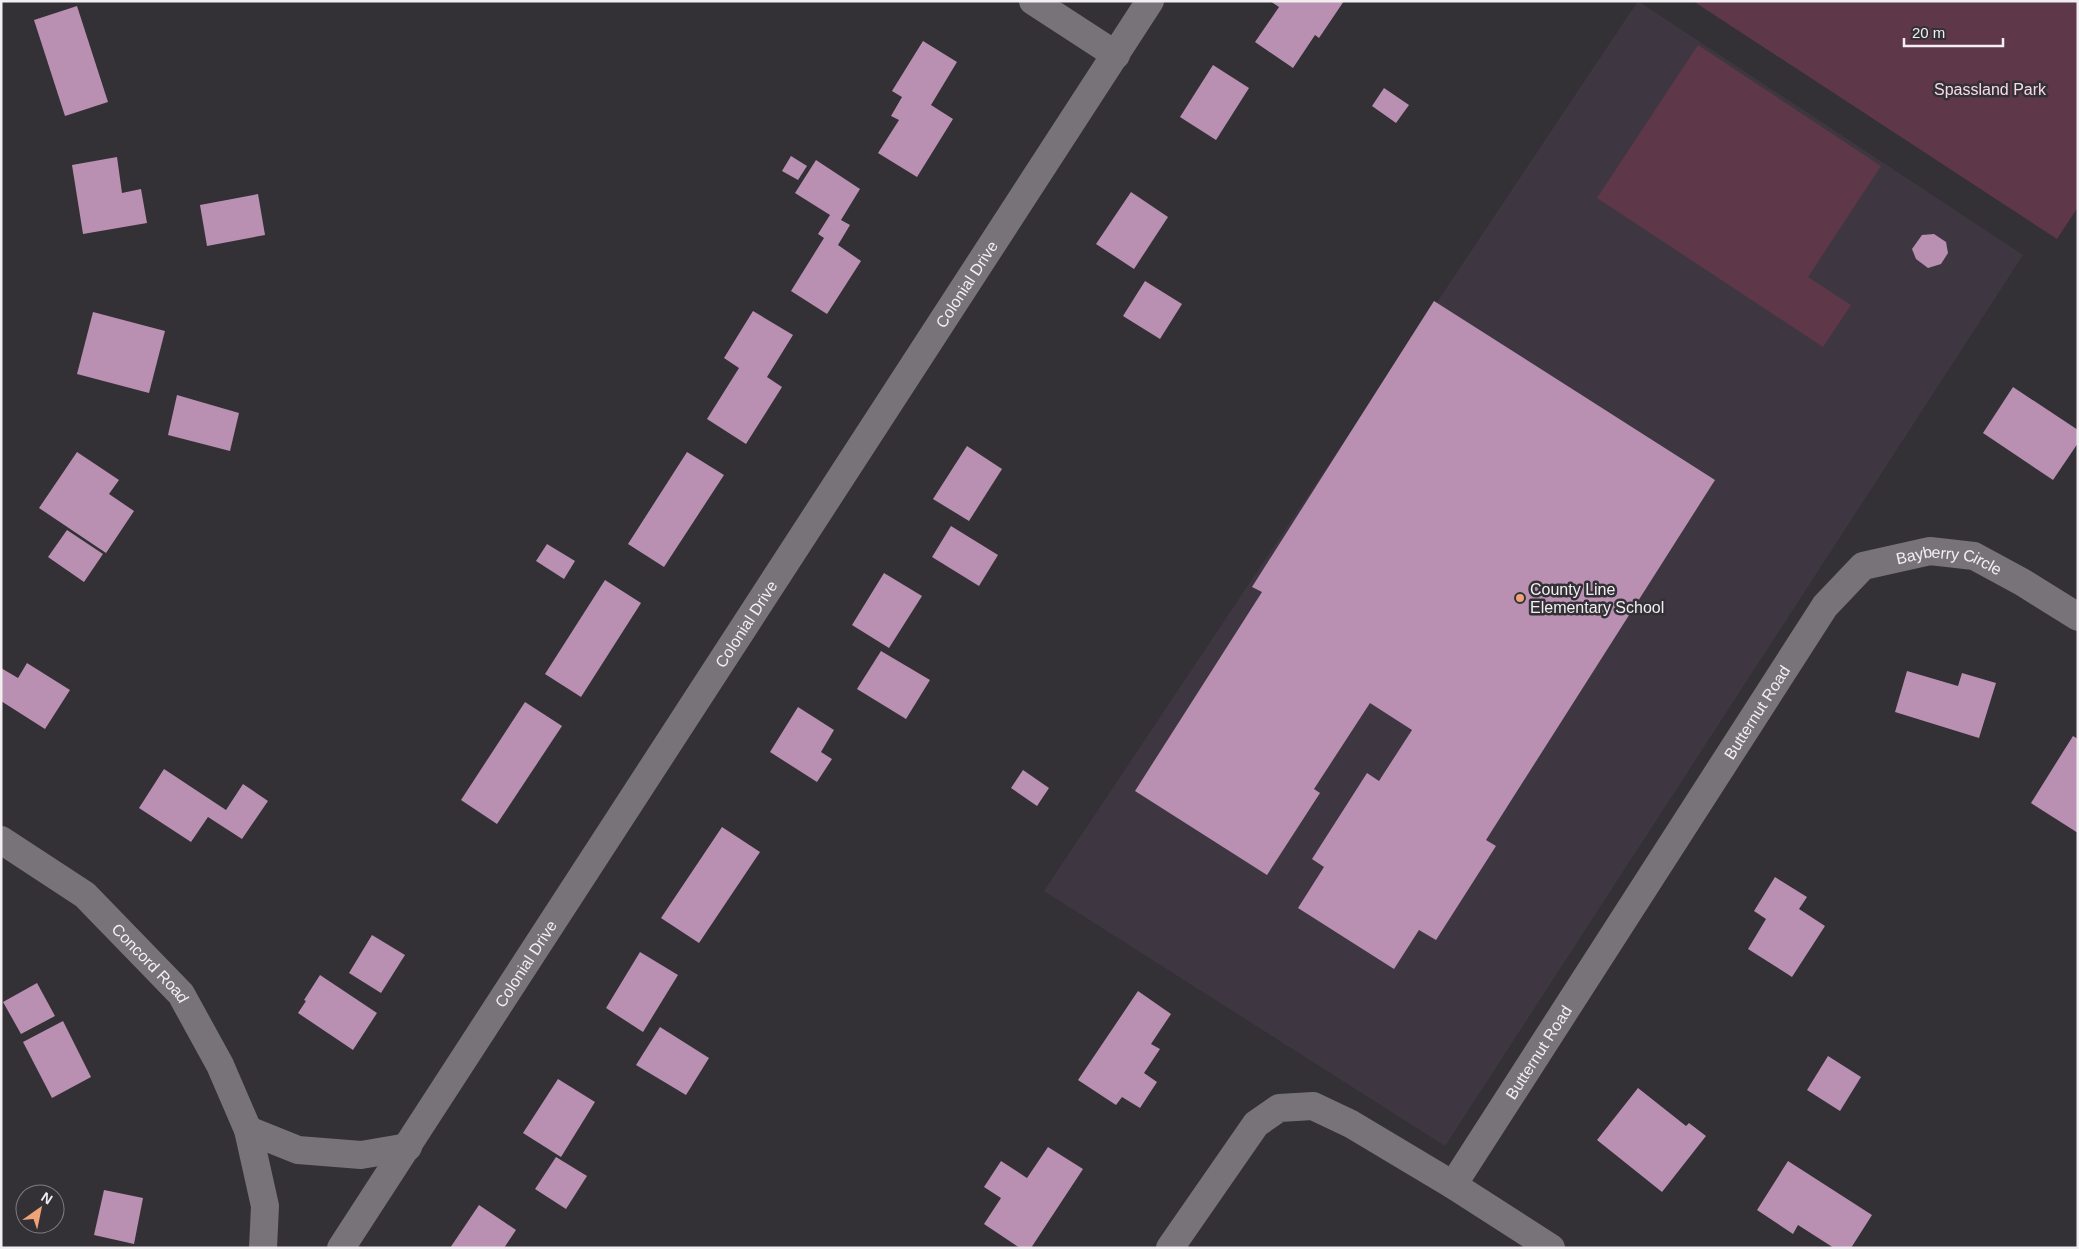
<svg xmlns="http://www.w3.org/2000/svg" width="2079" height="1249" font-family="Helvetica,sans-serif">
	<rect width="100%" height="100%" fill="#333036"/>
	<!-- built -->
	<path fill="#3e3742" d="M 1638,1 L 2023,255 L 1445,1146 L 1044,891 Z"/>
	<!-- green -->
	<g fill="#5e3748">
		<path d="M 1693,1 L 2078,1 L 2078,207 L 2057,239 Z"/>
		<path d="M 1698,45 L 1881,166 L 1808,277 L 1851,305 L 1823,347 L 1597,198 Z"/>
	</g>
	<!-- building -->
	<g fill="#b990b1">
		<path d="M 1270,1 L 1344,1 L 1319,38 L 1315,35 L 1293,68 L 1255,42 L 1279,7 Z"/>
		<path d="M 77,6 L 108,102 L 65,116 L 34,20 Z"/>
		<path d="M 923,41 L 957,62 L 931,105 L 953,119 L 917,177 L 878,153 L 899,120 L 891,116 L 902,97 L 892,91 Z"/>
		<path d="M 1213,65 L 1249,88 L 1216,140 L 1180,117 Z"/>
		<path d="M 1384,88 L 1409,105 L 1396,123 L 1372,106 Z"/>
		<path d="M 791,156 L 807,166 L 798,180 L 782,171 Z"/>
		<path d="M 117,157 L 122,193 L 141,189 L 147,223 L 83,234 L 72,165 Z"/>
		<path d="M 816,160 L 860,189 L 841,220 L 850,225 L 838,245 L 861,261 L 827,314 L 791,291 L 824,238 L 818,234 L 830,215 L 795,193 Z"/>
		<path d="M 1131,192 L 1168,217 L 1134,269 L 1096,244 Z"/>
		<path d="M 258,194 L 265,235 L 207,246 L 200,205 Z"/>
		<path d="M 1934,234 L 1946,242 L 1948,253 L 1941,264 L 1928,268 L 1916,259 L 1912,249 L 1922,235 Z"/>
		<path d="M 1145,281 L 1182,304 L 1160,339 L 1123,316 Z"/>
		<path d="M 1434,301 L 1715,480 L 1486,840 L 1496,846 L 1436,940 L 1419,930 L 1394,969 L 1298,908 L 1324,867 L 1312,859 L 1367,773 L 1379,781 L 1412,730 L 1370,703 L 1314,789 L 1320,793 L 1267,875 L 1135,791 L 1262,592 L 1252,587 Z"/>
		<path d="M 753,311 L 793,335 L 767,377 L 782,387 L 746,444 L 707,419 L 739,368 L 724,358 Z"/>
		<path d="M 93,312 L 165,331 L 149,393 L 77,374 Z"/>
		<path d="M 2013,387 L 2078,430 L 2078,443 L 2053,480 L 1983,433 Z"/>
		<path d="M 177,395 L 239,413 L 230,451 L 168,435 Z"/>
		<path d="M 967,446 L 1002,469 L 969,521 L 933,499 Z"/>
		<path d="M 77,452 L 119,480 L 109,494 L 134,511 L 106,553 L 39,508 Z"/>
		<path d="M 687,452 L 724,475 L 664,567 L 628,544 Z"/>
		<path d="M 951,526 L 998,555 L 979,586 L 932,557 Z"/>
		<path d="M 67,530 L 103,554 L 84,582 L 48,557 Z"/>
		<path d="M 547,544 L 575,561 L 564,579 L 536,561 Z"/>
		<path d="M 884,573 L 922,596 L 889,648 L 852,625 Z"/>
		<path d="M 605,580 L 641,603 L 581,697 L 545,674 Z"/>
		<path d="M 881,651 L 930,680 L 906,719 L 857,689 Z"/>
		<path d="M 27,663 L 70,690 L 45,729 L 1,701 L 1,668 L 18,678 Z"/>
		<path d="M 1907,671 L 1958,686 L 1962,673 L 1996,683 L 1979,738 L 1895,712 Z"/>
		<path d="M 525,702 L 562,726 L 497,824 L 461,800 Z"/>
		<path d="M 798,707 L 834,730 L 821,752 L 832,759 L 817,782 L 770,752 Z"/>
		<path d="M 2073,736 L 2078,739 L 2078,833 L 2031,803 Z"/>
		<path d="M 164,769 L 226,810 L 243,784 L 268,801 L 242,839 L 208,817 L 191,842 L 139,808 Z"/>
		<path d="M 1023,770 L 1049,788 L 1037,806 L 1011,788 Z"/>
		<path d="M 722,827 L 760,852 L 699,943 L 661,918 Z"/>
		<path d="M 1775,877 L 1807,897 L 1799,909 L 1825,926 L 1792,977 L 1748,949 L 1766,919 L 1754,911 Z"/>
		<path d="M 372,935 L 405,955 L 381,993 L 349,973 Z"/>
		<path d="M 640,952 L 678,975 L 643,1032 L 606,1008 Z"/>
		<path d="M 320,975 L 377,1013 L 353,1050 L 298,1013 L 306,1001 L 304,1000 Z"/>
		<path d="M 37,983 L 55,1016 L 21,1034 L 3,1002 Z"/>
		<path d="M 1138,991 L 1171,1014 L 1151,1044 L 1160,1049 L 1144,1073 L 1157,1082 L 1140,1108 L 1122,1097 L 1116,1105 L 1078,1080 Z"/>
		<path d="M 63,1021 L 91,1077 L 52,1098 L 23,1042 Z"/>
		<path d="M 660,1027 L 709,1058 L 686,1095 L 636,1065 Z"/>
		<path d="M 1828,1056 L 1861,1077 L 1840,1111 L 1807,1090 Z"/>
		<path d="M 558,1079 L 595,1102 L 561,1157 L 523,1133 Z"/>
		<path d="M 1638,1088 L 1686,1126 L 1689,1123 L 1706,1136 L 1662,1192 L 1597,1140 Z"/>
		<path d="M 1048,1147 L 1083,1169 L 1031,1248 L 1020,1248 L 984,1224 L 1001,1198 L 984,1187 L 1001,1161 L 1027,1178 Z"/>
		<path d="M 556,1157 L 587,1176 L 566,1209 L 535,1189 Z"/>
		<path d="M 1788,1161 L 1872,1215 L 1851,1248 L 1834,1248 L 1798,1225 L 1793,1234 L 1757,1210 Z"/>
		<path d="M 104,1190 L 143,1198 L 134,1244 L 94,1235 Z"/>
		<path d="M 479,1205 L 516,1230 L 504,1248 L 450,1248 Z"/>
	</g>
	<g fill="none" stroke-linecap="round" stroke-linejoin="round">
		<!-- minor -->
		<g stroke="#777379" stroke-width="28">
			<path d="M 1033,1 L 1116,55"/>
			<path id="s1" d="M 1,840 L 85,895 L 181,994 L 220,1065 L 248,1130 L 265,1206 L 263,1248"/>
			<path d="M 248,1130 L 298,1150 L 361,1155 L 408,1147"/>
			<path id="s2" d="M 1453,1185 L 1825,606 L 1863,566 L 1930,551 L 1974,556 L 2022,582 L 2078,617"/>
			<path id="s3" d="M 341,1248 L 1150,1"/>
			<path d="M 1170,1248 L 1256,1124 L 1279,1108 L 1313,1106 L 1351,1124 L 1453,1185 L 1551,1248"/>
		</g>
	</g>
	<!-- markers -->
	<circle fill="#efa377" stroke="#333036" stroke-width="2" cx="1520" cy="598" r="5"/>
	<g text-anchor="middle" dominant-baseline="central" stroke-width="5" stroke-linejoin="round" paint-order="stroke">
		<!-- park labels -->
		<g font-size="16" fill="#f9d9e6" stroke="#333036">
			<text x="1990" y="89">Spassland Park</text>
		</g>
		<!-- street labels -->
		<g font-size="16" fill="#f2eff3" stroke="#333036">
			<text stroke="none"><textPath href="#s3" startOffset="1149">Colonial Drive</textPath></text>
			<text stroke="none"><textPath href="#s2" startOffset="832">Bayberry Circle</textPath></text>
			<text stroke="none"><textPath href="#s3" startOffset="744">Colonial Drive</textPath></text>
			<text stroke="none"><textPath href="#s2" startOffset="562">Butternut Road</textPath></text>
			<text stroke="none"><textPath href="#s3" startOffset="339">Colonial Drive</textPath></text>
			<text stroke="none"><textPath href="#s1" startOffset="195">Concord Road</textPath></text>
			<text stroke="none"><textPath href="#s2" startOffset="158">Butternut Road</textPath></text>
		</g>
		<!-- poi labels -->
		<g font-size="16" fill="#f2eff3" stroke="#333036" text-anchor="start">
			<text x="1530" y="589">County Line<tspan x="1530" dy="18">Elementary School</tspan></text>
		</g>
	</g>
	<!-- border -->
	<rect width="2079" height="1249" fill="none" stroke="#f2eff3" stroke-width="5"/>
	<!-- north arrow -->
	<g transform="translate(40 1209) rotate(33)"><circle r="24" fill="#333036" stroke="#7f7c82"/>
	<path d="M0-4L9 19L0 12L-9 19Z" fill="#efa377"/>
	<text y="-8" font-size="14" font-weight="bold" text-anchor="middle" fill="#f2eff3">N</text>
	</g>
	<!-- scale -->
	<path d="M1904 38v8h99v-8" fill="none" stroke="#f2eff3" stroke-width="2.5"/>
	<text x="1912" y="38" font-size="15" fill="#f2eff3" stroke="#333036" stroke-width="4" paint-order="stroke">20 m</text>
</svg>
